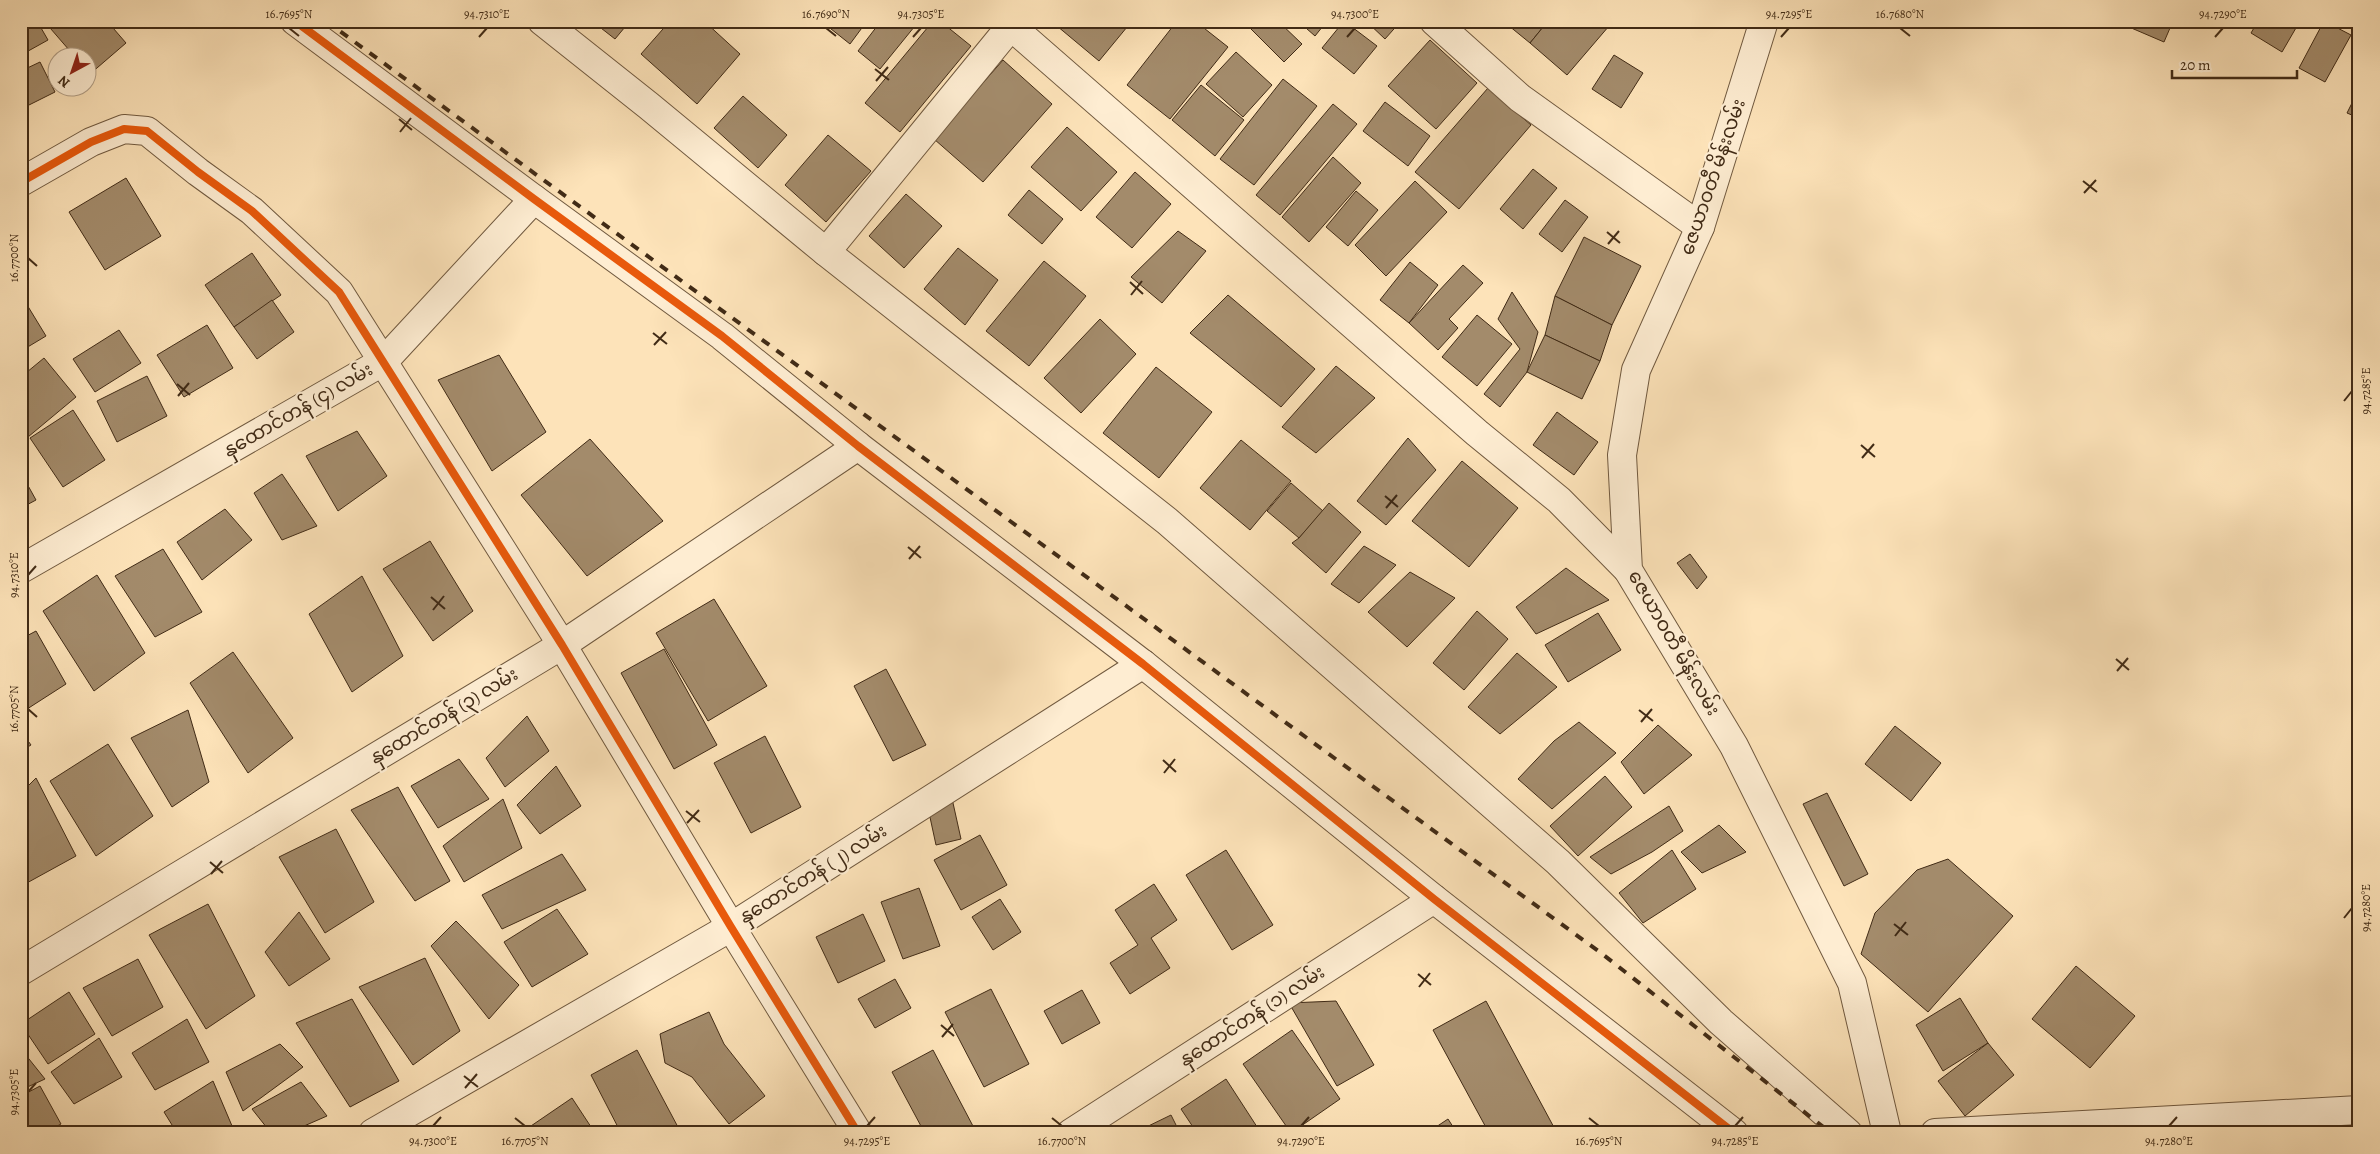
<svg xmlns="http://www.w3.org/2000/svg" width="2380" height="1154" font-family="Alegreya,'Noto Sans Myanmar',serif">
	<rect width="100%" height="100%" fill="#fde3b9"/>
	<filter id="stains"><feTurbulence type="fractalNoise" baseFrequency=".004" numOctaves="4"/><feColorMatrix values="0 0 0 0 .2 0 0 0 0 .09 0 0 0 0 .02 0 0 0 .5 -.17"/></filter>
	<radialGradient id="worn" r=".72"><stop offset=".6" stop-color="#630" stop-opacity="0"/><stop offset="1" stop-color="#630" stop-opacity=".3"/></radialGradient>
	<!-- building -->
	<g fill="#a38b6b" stroke="#412b16">
		<path d="M 21,21 L 37,21 L 48,40 L 21,55 Z"/>
		<path d="M 44,21 L 107,21 L 126,43 L 90,74 L 88,71 L 88,58 L 76,58 Z"/>
		<path d="M 592,21 L 630,21 L 615,39 Z"/>
		<path d="M 670,21 L 704,21 L 740,54 L 697,104 L 641,54 Z"/>
		<path d="M 821,21 L 867,21 L 850,44 Z"/>
		<path d="M 881,21 L 919,21 L 880,69 L 858,51 Z"/>
		<path d="M 933,21 L 940,21 L 971,46 L 900,132 L 865,103 Z"/>
		<path d="M 1051,21 L 1132,21 L 1099,61 Z"/>
		<path d="M 1177,21 L 1195,21 L 1228,47 L 1170,119 L 1127,85 Z"/>
		<path d="M 1253,21 L 1278,21 L 1302,44 L 1284,62 L 1248,26 Z"/>
		<path d="M 1298,21 L 1327,21 L 1315,36 Z"/>
		<path d="M 1344,21 L 1377,46 L 1354,74 L 1322,48 Z"/>
		<path d="M 1366,21 L 1401,21 L 1385,39 Z"/>
		<path d="M 1503,21 L 1548,21 L 1530,43 Z"/>
		<path d="M 1548,21 L 1603,21 L 1609,26 L 1567,75 L 1530,43 Z"/>
		<path d="M 2132,21 L 2173,21 L 2164,42 L 2129,27 Z"/>
		<path d="M 2258,21 L 2300,21 L 2282,52 L 2251,33 Z"/>
		<path d="M 2324,21 L 2351,35 L 2325,82 L 2299,68 Z"/>
		<path d="M 1430,40 L 1477,83 L 1436,129 L 1388,86 Z"/>
		<path d="M 1236,52 L 1272,85 L 1243,117 L 1206,84 Z"/>
		<path d="M 1614,55 L 1643,73 L 1621,108 L 1592,89 Z"/>
		<path d="M 1003,60 L 1052,104 L 983,182 L 934,139 Z"/>
		<path d="M 40,62 L 55,92 L 21,109 L 21,71 Z"/>
		<path d="M 1283,79 L 1317,106 L 1254,185 L 1220,159 Z"/>
		<path d="M 1201,85 L 1244,120 L 1215,156 L 1172,120 Z"/>
		<path d="M 1488,88 L 1531,125 L 1459,209 L 1415,172 Z"/>
		<path d="M 2359,89 L 2359,118 L 2347,113 Z"/>
		<path d="M 743,96 L 787,135 L 758,168 L 714,128 Z"/>
		<path d="M 1385,102 L 1430,136 L 1408,166 L 1363,131 Z"/>
		<path d="M 1333,104 L 1357,124 L 1280,215 L 1256,195 Z"/>
		<path d="M 1067,127 L 1117,172 L 1081,211 L 1031,167 Z"/>
		<path d="M 828,135 L 871,171 L 826,222 L 785,185 Z"/>
		<path d="M 1333,157 L 1361,183 L 1309,242 L 1282,217 Z"/>
		<path d="M 1533,169 L 1557,188 L 1523,229 L 1500,209 Z"/>
		<path d="M 1135,172 L 1171,204 L 1132,248 L 1096,217 Z"/>
		<path d="M 126,178 L 161,236 L 105,270 L 69,212 Z"/>
		<path d="M 1415,181 L 1447,212 L 1386,276 L 1355,245 Z"/>
		<path d="M 1029,190 L 1063,219 L 1042,244 L 1008,215 Z"/>
		<path d="M 1356,191 L 1378,210 L 1348,246 L 1326,227 Z"/>
		<path d="M 906,194 L 942,226 L 904,268 L 869,236 Z"/>
		<path d="M 1565,200 L 1588,217 L 1562,252 L 1539,234 Z"/>
		<path d="M 1178,231 L 1206,251 L 1162,303 L 1131,277 Z"/>
		<path d="M 1584,237 L 1641,266 L 1612,325 L 1555,296 Z"/>
		<path d="M 958,248 L 998,280 L 965,325 L 924,289 Z"/>
		<path d="M 252,253 L 281,295 L 234,327 L 205,285 Z"/>
		<path d="M 1044,261 L 1086,296 L 1029,366 L 986,331 Z"/>
		<path d="M 1410,262 L 1438,285 L 1409,323 L 1380,300 Z"/>
		<path d="M 1463,265 L 1483,283 L 1449,319 L 1458,328 L 1438,350 L 1409,323 Z"/>
		<path d="M 1512,292 L 1538,332 L 1527,372 L 1500,407 L 1484,394 L 1520,349 L 1498,319 Z"/>
		<path d="M 21,295 L 46,336 L 21,351 Z"/>
		<path d="M 1228,295 L 1315,369 L 1281,407 L 1190,333 Z"/>
		<path d="M 1555,296 L 1612,325 L 1600,361 L 1545,335 Z"/>
		<path d="M 272,300 L 294,332 L 257,359 L 234,327 Z"/>
		<path d="M 1477,315 L 1512,344 L 1477,386 L 1442,357 Z"/>
		<path d="M 1100,319 L 1136,354 L 1081,413 L 1044,378 Z"/>
		<path d="M 207,325 L 233,368 L 184,397 L 157,355 Z"/>
		<path d="M 119,330 L 141,363 L 95,392 L 73,359 Z"/>
		<path d="M 1545,335 L 1600,361 L 1582,399 L 1527,372 Z"/>
		<path d="M 499,355 L 546,432 L 492,471 L 438,380 Z"/>
		<path d="M 44,358 L 76,397 L 22,442 L 21,377 Z"/>
		<path d="M 1336,366 L 1375,398 L 1316,453 L 1282,427 Z"/>
		<path d="M 1156,367 L 1212,412 L 1159,478 L 1103,433 Z"/>
		<path d="M 147,376 L 167,416 L 117,442 L 97,401 Z"/>
		<path d="M 73,410 L 105,460 L 63,487 L 30,438 Z"/>
		<path d="M 1557,412 L 1598,442 L 1574,475 L 1533,445 Z"/>
		<path d="M 357,431 L 387,476 L 338,511 L 306,456 Z"/>
		<path d="M 1408,438 L 1436,470 L 1386,525 L 1357,501 Z"/>
		<path d="M 590,439 L 663,521 L 587,576 L 521,495 Z"/>
		<path d="M 1241,440 L 1291,481 L 1250,530 L 1200,488 Z"/>
		<path d="M 1462,461 L 1518,508 L 1469,567 L 1412,521 Z"/>
		<path d="M 21,473 L 36,500 L 21,508 Z"/>
		<path d="M 282,474 L 317,526 L 282,540 L 254,493 Z"/>
		<path d="M 1291,483 L 1323,511 L 1299,538 L 1267,511 Z"/>
		<path d="M 1329,503 L 1361,532 L 1326,573 L 1292,543 L 1299,538 Z"/>
		<path d="M 225,509 L 252,540 L 202,580 L 177,542 Z"/>
		<path d="M 430,541 L 473,611 L 433,641 L 383,569 Z"/>
		<path d="M 1364,546 L 1396,565 L 1359,603 L 1331,584 Z"/>
		<path d="M 163,549 L 202,612 L 155,637 L 115,576 Z"/>
		<path d="M 1690,554 L 1707,577 L 1697,589 L 1677,563 Z"/>
		<path d="M 1566,568 L 1609,600 L 1536,634 L 1516,607 Z"/>
		<path d="M 1410,572 L 1455,598 L 1407,647 L 1368,612 Z"/>
		<path d="M 97,575 L 145,653 L 94,691 L 43,611 Z"/>
		<path d="M 362,576 L 403,656 L 352,692 L 309,614 Z"/>
		<path d="M 714,599 L 767,686 L 708,721 L 656,633 Z"/>
		<path d="M 1477,611 L 1508,639 L 1464,690 L 1433,663 Z"/>
		<path d="M 1598,613 L 1621,650 L 1568,682 L 1545,645 Z"/>
		<path d="M 36,631 L 66,684 L 24,711 L 21,707 L 21,639 Z"/>
		<path d="M 664,649 L 717,745 L 674,769 L 621,673 Z"/>
		<path d="M 233,652 L 293,738 L 248,773 L 190,683 Z"/>
		<path d="M 1517,653 L 1557,687 L 1500,734 L 1468,707 Z"/>
		<path d="M 886,669 L 926,745 L 893,761 L 854,686 Z"/>
		<path d="M 188,710 L 209,782 L 172,807 L 131,738 Z"/>
		<path d="M 527,716 L 549,751 L 505,787 L 486,758 Z"/>
		<path d="M 1579,722 L 1616,753 L 1552,809 L 1518,779 L 1554,741 Z"/>
		<path d="M 1658,725 L 1692,755 L 1644,794 L 1621,762 Z"/>
		<path d="M 1895,726 L 1941,763 L 1911,801 L 1865,764 Z"/>
		<path d="M 21,731 L 31,745 L 21,751 Z"/>
		<path d="M 765,736 L 801,807 L 751,833 L 714,763 Z"/>
		<path d="M 108,744 L 153,816 L 96,856 L 50,781 Z"/>
		<path d="M 459,759 L 489,799 L 438,828 L 411,786 Z"/>
		<path d="M 556,766 L 581,806 L 540,834 L 517,805 Z"/>
		<path d="M 1605,776 L 1632,807 L 1578,856 L 1550,826 Z"/>
		<path d="M 36,778 L 76,856 L 25,884 L 21,877 L 21,793 Z"/>
		<path d="M 398,787 L 450,881 L 415,901 L 351,810 Z"/>
		<path d="M 1827,793 L 1868,874 L 1844,886 L 1803,804 Z"/>
		<path d="M 951,794 L 961,839 L 936,845 L 928,808 Z"/>
		<path d="M 503,799 L 522,848 L 464,882 L 443,846 Z"/>
		<path d="M 1669,806 L 1683,831 L 1652,852 L 1611,874 L 1590,857 Z"/>
		<path d="M 1719,825 L 1746,852 L 1702,873 L 1681,852 Z"/>
		<path d="M 336,829 L 374,902 L 325,933 L 279,857 Z"/>
		<path d="M 980,835 L 1007,885 L 961,910 L 934,860 Z"/>
		<path d="M 1226,850 L 1273,925 L 1232,950 L 1186,875 Z"/>
		<path d="M 1672,850 L 1696,889 L 1643,923 L 1619,893 Z"/>
		<path d="M 562,854 L 586,890 L 502,929 L 482,895 Z"/>
		<path d="M 1948,859 L 2013,916 L 1928,1012 L 1861,954 L 1875,913 L 1917,870 Z"/>
		<path d="M 1154,884 L 1177,920 L 1151,938 L 1170,968 L 1130,994 L 1110,963 L 1138,945 L 1115,910 Z"/>
		<path d="M 919,888 L 940,946 L 903,959 L 881,902 Z"/>
		<path d="M 1000,899 L 1021,932 L 993,950 L 972,917 Z"/>
		<path d="M 208,904 L 255,996 L 206,1029 L 149,935 Z"/>
		<path d="M 557,909 L 588,954 L 532,987 L 504,942 Z"/>
		<path d="M 299,912 L 330,959 L 289,986 L 265,952 Z"/>
		<path d="M 863,914 L 885,961 L 838,983 L 816,937 Z"/>
		<path d="M 456,921 L 519,985 L 489,1019 L 431,946 Z"/>
		<path d="M 425,958 L 460,1031 L 413,1065 L 359,987 Z"/>
		<path d="M 138,959 L 163,1007 L 112,1036 L 83,988 Z"/>
		<path d="M 2076,966 L 2135,1016 L 2090,1068 L 2032,1019 Z"/>
		<path d="M 895,979 L 911,1008 L 875,1028 L 858,999 Z"/>
		<path d="M 991,989 L 1029,1064 L 984,1087 L 945,1012 Z"/>
		<path d="M 1082,990 L 1100,1023 L 1062,1044 L 1044,1011 Z"/>
		<path d="M 69,992 L 95,1034 L 48,1064 L 21,1024 Z"/>
		<path d="M 1960,998 L 1988,1043 L 1943,1071 L 1916,1025 Z"/>
		<path d="M 352,999 L 399,1081 L 350,1107 L 296,1023 Z"/>
		<path d="M 1336,1001 L 1374,1065 L 1337,1086 L 1289,1003 Z"/>
		<path d="M 1486,1001 L 1557,1133 L 1489,1133 L 1433,1030 Z"/>
		<path d="M 709,1012 L 724,1044 L 765,1096 L 729,1124 L 692,1077 L 665,1063 L 660,1034 Z"/>
		<path d="M 187,1019 L 209,1062 L 155,1090 L 132,1053 Z"/>
		<path d="M 1292,1030 L 1340,1099 L 1291,1133 L 1243,1064 Z"/>
		<path d="M 99,1038 L 122,1077 L 74,1104 L 51,1072 Z"/>
		<path d="M 1988,1043 L 2014,1075 L 1965,1116 L 1938,1081 Z"/>
		<path d="M 280,1044 L 303,1067 L 243,1111 L 226,1072 Z"/>
		<path d="M 21,1049 L 45,1079 L 21,1090 Z"/>
		<path d="M 637,1050 L 679,1129 L 673,1133 L 621,1133 L 591,1075 Z"/>
		<path d="M 933,1050 L 974,1128 L 970,1133 L 927,1133 L 922,1128 L 892,1072 Z"/>
		<path d="M 1226,1079 L 1261,1133 L 1197,1133 L 1181,1109 Z"/>
		<path d="M 213,1081 L 235,1133 L 177,1133 L 164,1112 Z"/>
		<path d="M 301,1082 L 327,1116 L 288,1133 L 271,1133 L 252,1109 Z"/>
		<path d="M 40,1086 L 61,1124 L 44,1133 L 21,1133 L 21,1096 Z"/>
		<path d="M 572,1098 L 595,1133 L 532,1133 L 528,1128 Z"/>
		<path d="M 1171,1115 L 1180,1133 L 1134,1133 Z"/>
		<path d="M 1448,1119 L 1457,1133 L 1427,1133 Z"/>
	</g>
	<g fill="none" stroke-linecap="round" stroke-linejoin="round">
		<defs>
			<g id="minor">
				<path d="M 295,21 L 534,199 L 722,336 L 858,446 L 1143,664 L 1434,899 L 1734,1133"/>
				<path d="M 542,21 L 649,106 L 826,252 L 1167,521 L 1558,862 L 1721,1022 L 1848,1133"/>
				<path d="M 1005,21 L 1477,433 L 1559,500 L 1628,570"/>
				<path d="M 1434,21 L 1520,98 L 1700,227"/>
				<path d="M 1764,21 L 1700,227 L 1636,370 L 1622,455 L 1628,570 L 1734,746 L 1852,983 L 1887,1133"/>
				<path d="M 21,182 L 91,142 L 124,129 L 147,131 L 198,172 L 252,211 L 339,292 L 562,645 L 731,927 L 858,1133"/>
				<path d="M 826,252 L 1015,21"/>
				<path d="M 21,569 L 384,361 L 534,199"/>
				<path d="M 21,971 L 562,645 L 858,446"/>
				<path d="M 373,1133 L 731,927 L 1143,664"/>
				<path d="M 1071,1133 L 1434,899"/>
				<path d="M 1935,1133 L 2359,1110"/>
			</g>
		</defs>
		<!-- minor casing -->
		<use href="#minor" stroke="#70593f" stroke-width="30"/>
		<!-- minor -->
		<use href="#minor" stroke="#feedd2" stroke-width="28"/>
		<!-- rail -->
		<path stroke="#412b16" stroke-width="4" stroke-dasharray="9 9" stroke-linecap="butt" d="M 326,21 L 1601,953 L 1831,1133"/>
		<defs>
			<g id="cycleway">
				<path d="M 295,21 L 534,199 L 722,336 L 858,446 L 1143,664 L 1434,899 L 1734,1133"/>
				<path d="M 21,182 L 91,142 L 124,129 L 147,131 L 198,172 L 252,211 L 339,292 L 562,645 L 731,927 L 858,1133"/>
			</g>
		</defs>
		<!-- cycleway casing -->
		<use href="#cycleway" stroke="#feedd2" stroke-width="11"/>
		<!-- cycleway -->
		<use href="#cycleway" stroke="#e8590c" stroke-width="8"/>
	</g>
	<!-- ticks -->
	<path fill="none" stroke="#412b16" stroke-width="2" d="M 289,28 L 299,36M 826,28 L 836,36M 1900,28 L 1910,36M 479,37 L 487,28M 913,37 L 921,28M 1347,37 L 1355,28M 1781,37 L 1789,28M 2215,37 L 2223,28M 875,69 L 889,80M 876,81 L 888,67M 399,119 L 412,130M 400,132 L 411,118M 2083,181 L 2097,192M 2084,193 L 2096,180M 1607,232 L 1620,243M 1608,244 L 1619,231M 28,258 L 37,266M 1130,282 L 1143,294M 1131,295 L 1142,281M 653,333 L 667,344M 654,345 L 666,332M 177,384 L 190,395M 178,396 L 189,383M 2344,401 L 2352,391M 1861,445 L 1875,457M 1862,458 L 1874,444M 1385,496 L 1398,507M 1386,508 L 1397,495M 908,547 L 921,558M 909,559 L 920,546M 28,575 L 36,566M 431,597 L 445,609M 433,610 L 444,596M 2116,659 L 2129,670M 2117,671 L 2128,658M 28,709 L 37,717M 1639,710 L 1653,721M 1641,722 L 1652,709M 1163,760 L 1176,772M 1164,773 L 1175,759M 686,811 L 700,822M 687,823 L 699,810M 210,862 L 223,873M 211,874 L 222,861M 2344,918 L 2352,908M 1894,924 L 1908,935M 1895,936 L 1906,922M 1418,974 L 1431,985M 1419,987 L 1430,973M 941,1025 L 954,1036M 942,1037 L 953,1024M 464,1076 L 478,1087M 465,1088 L 477,1074M 28,1092 L 36,1083M 515,1118 L 525,1126M 1052,1118 L 1062,1126M 1589,1118 L 1599,1126M 433,1126 L 441,1117M 867,1126 L 875,1117M 1301,1126 L 1309,1117M 1735,1126 L 1743,1117M 2169,1126 L 2177,1117"/>
	<g text-anchor="middle" dominant-baseline="central" stroke-width="4.5" stroke-linejoin="round" paint-order="stroke">
		<!-- street labels -->
		<g font-size="19" fill="#412b16" stroke="#feedd2">
			<text transform="translate(1713 177) rotate(-71)">ဇေယာဝတီ မိန်းလမ်း</text>
			<text transform="translate(298 410) rotate(-30)">နှထောင်တန် (၄) လမ်း</text>
			<text transform="translate(1674 643) rotate(60)">ဇေယာဝတီ မိန်းလမ်း</text>
			<text transform="translate(444 716) rotate(-31)">နှထောင်တန် (၃) လမ်း</text>
			<text transform="translate(813 874) rotate(-32)">နှထောင်တန် (၂) လမ်း</text>
			<text transform="translate(1252 1016) rotate(-33)">နှထောင်တန် (၁) လမ်း</text>
		</g>
	</g>
	<!-- margin -->
	<rect width="2380" height="1154" fill="none" stroke="#fde3b9" stroke-width="55"/>
	<!-- north arrow -->
	<g transform="translate(72 72) rotate(220)"><circle r="24" fill="#feedd2" stroke="#b29f87"/>
	<path d="M0-4L9 19L0 12L-9 19Z" fill="#8f2418"/>
	<text y="-8" font-size="14" font-weight="bold" text-anchor="middle" fill="#412b16">N</text>
	</g>
	<!-- scale -->
	<path d="M2172 70v8h125v-8" fill="none" stroke="#412b16" stroke-width="2.5"/>
	<text x="2180" y="70" font-size="15" fill="#412b16" stroke="#feedd2" stroke-width="4" paint-order="stroke">20 m</text>
	<rect x="28" y="28" width="2324" height="1098" fill="none" stroke="#412b16" stroke-width="2"/>
	<g font-size="12" text-anchor="middle" fill="#412b16">
		<text x="289" y="18">16.7695°N</text>
		<text x="487" y="18">94.7310°E</text>
		<text x="826" y="18">16.7690°N</text>
		<text x="921" y="18">94.7305°E</text>
		<text x="1355" y="18">94.7300°E</text>
		<text x="1789" y="18">94.7295°E</text>
		<text x="1900" y="18">16.7680°N</text>
		<text x="2223" y="18">94.7290°E</text>
		<text transform="translate(14 258) rotate(-90)" y="4">16.7700°N</text>
		<text transform="translate(2366 391) rotate(-90)" y="4">94.7285°E</text>
		<text transform="translate(14 575) rotate(-90)" y="4">94.7310°E</text>
		<text transform="translate(14 709) rotate(-90)" y="4">16.7705°N</text>
		<text transform="translate(2366 908) rotate(-90)" y="4">94.7280°E</text>
		<text transform="translate(14 1092) rotate(-90)" y="4">94.7305°E</text>
		<text x="433" y="1145">94.7300°E</text>
		<text x="525" y="1145">16.7705°N</text>
		<text x="867" y="1145">94.7295°E</text>
		<text x="1062" y="1145">16.7700°N</text>
		<text x="1301" y="1145">94.7290°E</text>
		<text x="1599" y="1145">16.7695°N</text>
		<text x="1735" y="1145">94.7285°E</text>
		<text x="2169" y="1145">94.7280°E</text>
	</g>
	<rect width="100%" height="100%" filter="url(#stains)"/>
	<rect width="100%" height="100%" fill="url(#worn)"/>
</svg>
